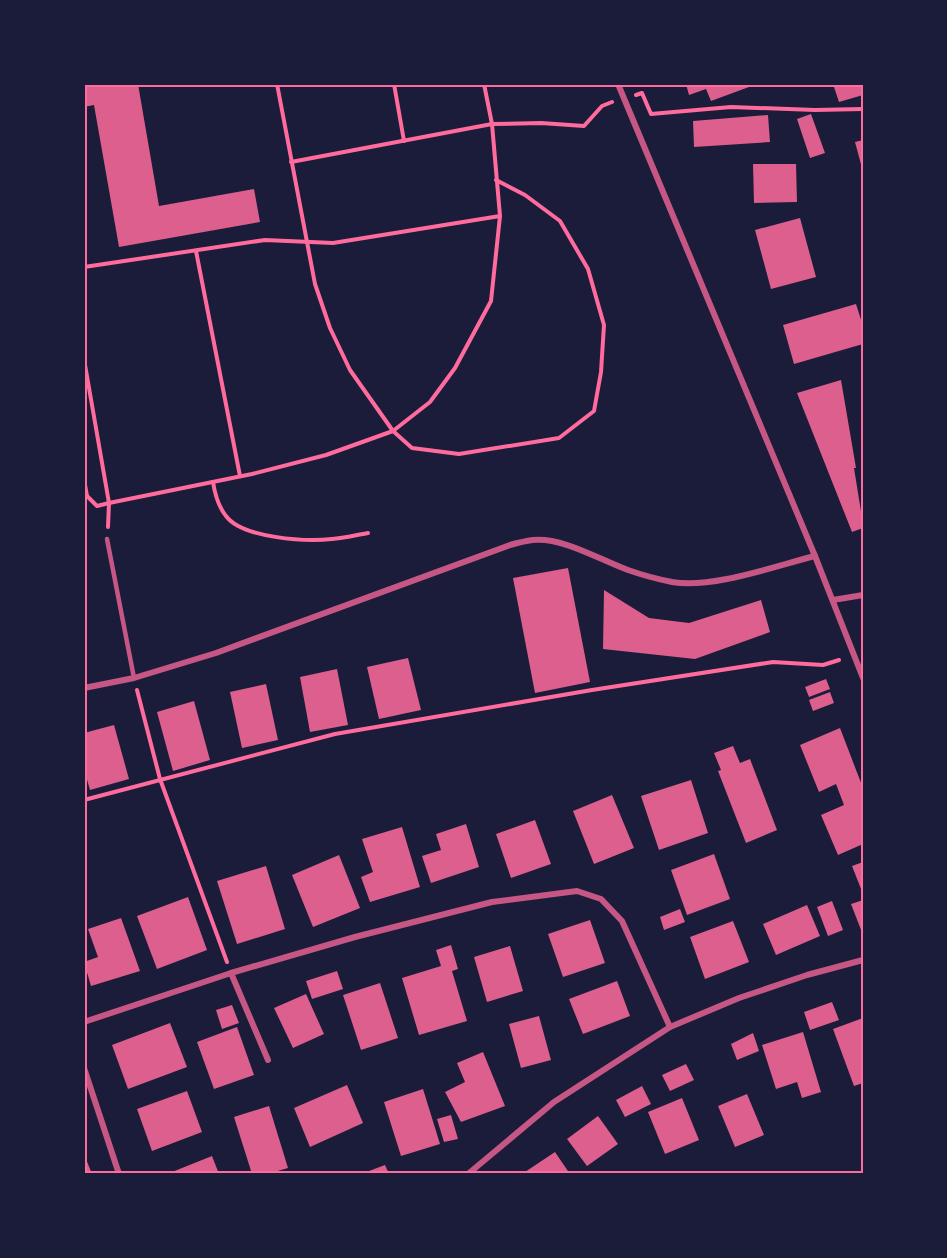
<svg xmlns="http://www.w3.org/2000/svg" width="947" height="1258" font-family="'Noto Serif',serif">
	<rect width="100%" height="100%" fill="#1b1b3a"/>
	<!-- building -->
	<g fill="#dd5f8e">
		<path d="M 84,84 L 138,84 L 159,206 L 254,189 L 260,222 L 119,247 L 94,105 L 84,107 Z"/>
		<path d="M 686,84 L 748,84 L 749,87 L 711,101 L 706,89 L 689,95 Z"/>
		<path d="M 833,84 L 863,84 L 863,95 L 839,102 Z"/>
		<path d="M 811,114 L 825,153 L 810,158 L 797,119 Z"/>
		<path d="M 768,115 L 770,142 L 694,147 L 693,121 Z"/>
		<path d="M 863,140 L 863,168 L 862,168 L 855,142 Z"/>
		<path d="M 753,164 L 796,164 L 797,202 L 754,203 Z"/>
		<path d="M 800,218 L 816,277 L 771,289 L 755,230 Z"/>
		<path d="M 856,304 L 863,326 L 863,344 L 794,364 L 783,325 Z"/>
		<path d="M 841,380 L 856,468 L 854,468 L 863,524 L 863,528 L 852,532 L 797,393 Z"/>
		<path d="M 568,568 L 590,682 L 535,693 L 513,578 Z"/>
		<path d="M 604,590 L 649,618 L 689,623 L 761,600 L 770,632 L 695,659 L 603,649 Z"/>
		<path d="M 408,658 L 421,710 L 379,719 L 367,667 Z"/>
		<path d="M 337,669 L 348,725 L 310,732 L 300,677 Z"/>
		<path d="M 826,679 L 830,689 L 809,697 L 805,687 Z"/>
		<path d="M 266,684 L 278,740 L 242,748 L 230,692 Z"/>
		<path d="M 830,692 L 834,703 L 813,711 L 809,700 Z"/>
		<path d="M 194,701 L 210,760 L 173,771 L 157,712 Z"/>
		<path d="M 114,725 L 129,779 L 90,790 L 84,769 L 84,733 Z"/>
		<path d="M 840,728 L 863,788 L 863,844 L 838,855 L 821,815 L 844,805 L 836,784 L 819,792 L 800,745 Z"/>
		<path d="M 733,746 L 740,763 L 750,759 L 777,830 L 746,843 L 718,771 L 721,770 L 714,753 Z"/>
		<path d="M 691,780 L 708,833 L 659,850 L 641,796 Z"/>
		<path d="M 612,795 L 634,848 L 594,864 L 573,811 Z"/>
		<path d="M 535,820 L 551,864 L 511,878 L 496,834 Z"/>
		<path d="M 466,824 L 479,867 L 431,883 L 422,856 L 441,850 L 436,834 Z"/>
		<path d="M 402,827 L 420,887 L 370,902 L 361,877 L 373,872 L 362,839 Z"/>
		<path d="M 714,854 L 730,899 L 687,915 L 671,870 Z"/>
		<path d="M 339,855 L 360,908 L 313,927 L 292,875 Z"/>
		<path d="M 863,862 L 863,894 L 852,866 Z"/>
		<path d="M 266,866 L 285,929 L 237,944 L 217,881 Z"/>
		<path d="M 188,897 L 207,950 L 157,969 L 137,916 Z"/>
		<path d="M 863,900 L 863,935 L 851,904 Z"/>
		<path d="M 832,901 L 843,930 L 828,936 L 817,907 Z"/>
		<path d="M 807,905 L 820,936 L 776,955 L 763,924 Z"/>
		<path d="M 680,909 L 685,922 L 664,930 L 660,917 Z"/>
		<path d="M 121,918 L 140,971 L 91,986 L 84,962 L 98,957 L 88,929 Z"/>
		<path d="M 590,920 L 605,963 L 563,977 L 548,934 Z"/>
		<path d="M 733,921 L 749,962 L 705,979 L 690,937 Z"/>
		<path d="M 451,945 L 458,969 L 452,971 L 467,1021 L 419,1035 L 402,978 L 441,966 L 436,950 Z"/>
		<path d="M 510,946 L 523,991 L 487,1002 L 474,957 Z"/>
		<path d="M 337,971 L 343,989 L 312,999 L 306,981 Z"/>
		<path d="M 617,981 L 630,1016 L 583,1034 L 569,999 Z"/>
		<path d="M 380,983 L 398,1038 L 361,1050 L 343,995 Z"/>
		<path d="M 306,994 L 324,1034 L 293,1048 L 274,1008 Z"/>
		<path d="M 832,1002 L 839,1020 L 810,1030 L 804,1012 Z"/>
		<path d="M 232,1005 L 239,1023 L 222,1029 L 216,1010 Z"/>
		<path d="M 539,1016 L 551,1060 L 521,1068 L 509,1024 Z"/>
		<path d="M 863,1018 L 863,1083 L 854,1086 L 833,1029 Z"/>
		<path d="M 170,1023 L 187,1067 L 128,1089 L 112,1045 Z"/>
		<path d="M 237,1027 L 254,1075 L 214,1089 L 197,1042 Z"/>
		<path d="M 803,1032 L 821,1092 L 802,1098 L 797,1082 L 776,1089 L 762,1045 Z"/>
		<path d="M 753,1033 L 759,1051 L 737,1060 L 731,1044 Z"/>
		<path d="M 483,1052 L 505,1106 L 461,1122 L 445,1092 L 465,1082 L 457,1063 Z"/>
		<path d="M 686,1064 L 694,1080 L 670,1091 L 662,1075 Z"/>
		<path d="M 347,1085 L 363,1123 L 310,1147 L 294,1108 Z"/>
		<path d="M 642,1086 L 651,1104 L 625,1117 L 616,1100 Z"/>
		<path d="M 423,1089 L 440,1144 L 401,1156 L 384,1102 Z"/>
		<path d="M 187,1091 L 202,1132 L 152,1151 L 137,1109 Z"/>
		<path d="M 747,1094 L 764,1135 L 735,1147 L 718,1106 Z"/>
		<path d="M 682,1098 L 699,1140 L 665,1154 L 648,1112 Z"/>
		<path d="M 269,1106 L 288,1168 L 267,1174 L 252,1174 L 234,1117 Z"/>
		<path d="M 451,1115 L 458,1139 L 444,1142 L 437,1119 Z"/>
		<path d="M 598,1116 L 618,1144 L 587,1166 L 567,1139 Z"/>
		<path d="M 555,1152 L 570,1174 L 522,1174 Z"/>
		<path d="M 212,1156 L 219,1174 L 167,1174 Z"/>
		<path d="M 86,1159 L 92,1174 L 84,1174 L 84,1160 Z"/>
		<path d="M 385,1165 L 389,1174 L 361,1174 Z"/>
	</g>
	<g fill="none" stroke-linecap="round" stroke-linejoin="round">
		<!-- path -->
		<g stroke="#ff6b9d" stroke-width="4">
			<path d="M 277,84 L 315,284 L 330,328 L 350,370 L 393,431 L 412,448 L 459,454 L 559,438 L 594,411 L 601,372 L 604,325 L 588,269 L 560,221 L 525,195 L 496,180"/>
			<path d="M 394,84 L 404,141"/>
			<path d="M 636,95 L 642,93 L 651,114 L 731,107 L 815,110 L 863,109"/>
			<path d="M 291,162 L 492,124 L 541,123 L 584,126 L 602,106 L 612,102"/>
			<path d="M 196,251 L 240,476"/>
			<path d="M 84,267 L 265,240 L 333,243 L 500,216"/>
			<path d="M 84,359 L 109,503 L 97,506 L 87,496 L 84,479"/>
			<path d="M 213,482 C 215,495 218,506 226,516 C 242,538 306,542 332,539 C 344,538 356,535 368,533"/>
			<path d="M 108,527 L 109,503 L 252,474 L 326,455 L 393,431 L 430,402 L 455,368 L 491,301 L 500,216 L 492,124 L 484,84"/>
			<path d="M 137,690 L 160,779 L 227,962"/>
			<path d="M 84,800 L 335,734 L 592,690 L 773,662 L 823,665 L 839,660"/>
		</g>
		<!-- service -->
		<path stroke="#c65784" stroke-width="4.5" d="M 107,539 L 134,678"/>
		<!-- minor -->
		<g stroke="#c65784" stroke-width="6">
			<path d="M 618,84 L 815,556 L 863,678"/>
			<path d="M 833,600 L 863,595"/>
			<path d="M 84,688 L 134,678 L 216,653 L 510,545 C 517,543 525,541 533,540 C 563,537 600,560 628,570 C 642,575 657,579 672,582 C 712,589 775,566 815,556"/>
			<path d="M 231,973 L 268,1060"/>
			<path d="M 84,1022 L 231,973 L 355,937 L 492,902 L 577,891 L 601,899 L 622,921 L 670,1027"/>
			<path d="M 84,1068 L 119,1174"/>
			<path d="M 468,1174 L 554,1102 L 670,1027 L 739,998 L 807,975 L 863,960"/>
		</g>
	</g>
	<!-- border -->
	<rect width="947" height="1258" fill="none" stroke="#1b1b3a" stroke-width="171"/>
	<rect x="86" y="86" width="776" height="1086" fill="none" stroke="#ff6b9d" stroke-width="2"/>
</svg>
